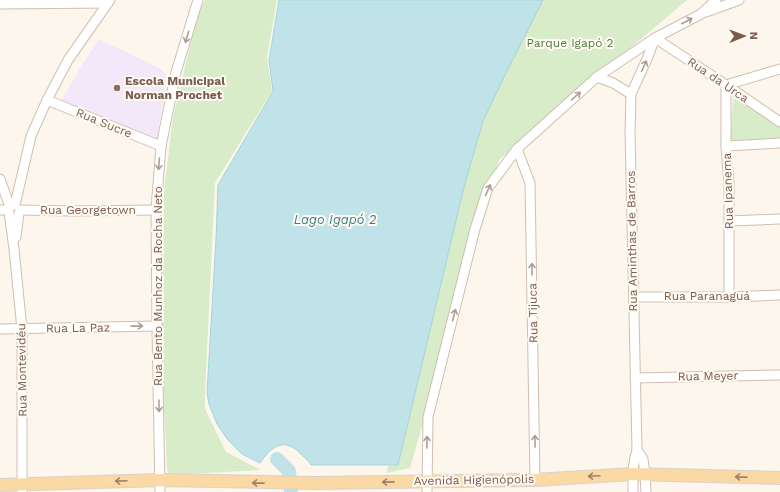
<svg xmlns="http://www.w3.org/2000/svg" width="780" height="492" font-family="'Work Sans',sans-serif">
	<rect width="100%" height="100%" fill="#fdf6ec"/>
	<!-- education -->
	<path fill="#f3e8fa" d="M 99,39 L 161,69 L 167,76 L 157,139 L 62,100 L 79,70 Z"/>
	<!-- green -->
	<g fill="#d8ecc9">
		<path d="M 205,0 L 277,0 L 267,57 L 272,91 L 215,183 L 205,393 L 205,409 L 226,452 L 261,470 L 171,475 L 168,472 L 167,469 L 161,345 L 164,191 L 173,117 L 197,17 Z"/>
		<path d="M 543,0 L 687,0 L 499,160 L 410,468 L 387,473 L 388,466 L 398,465 L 464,187 L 483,121 L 506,73 Z"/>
		<path d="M 734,94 L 780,125 L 780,140 L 729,145 Z"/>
	</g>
	<!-- water -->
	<path fill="#bfe3e8" stroke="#a5d3da" d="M 279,0 L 543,0 L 506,73 L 483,121 L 464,187 L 398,465 L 311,465 C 309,461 306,459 303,456 C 301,455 300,453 298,451 C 281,437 270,449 260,463 L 242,454 L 228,440 L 217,424 L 209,404 L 207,393 L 216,239 L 218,185 L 273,91 L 269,60 Z"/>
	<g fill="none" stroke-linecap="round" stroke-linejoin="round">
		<!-- river -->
		<path stroke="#bfe3e8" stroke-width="14" d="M 277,459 L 289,471 L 291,492"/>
		<defs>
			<g id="minor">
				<path d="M 0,4 L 108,3"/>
				<path d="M 706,12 L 739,0"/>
				<path d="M 655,38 L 726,85 L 780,122"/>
				<path d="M 597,77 L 613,83 L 631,94"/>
				<path d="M 726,85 L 726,146 L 729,184 L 729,297"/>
				<path d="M 726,85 L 780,69"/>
				<path d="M 47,100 L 161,146"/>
				<path d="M 726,146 L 780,143"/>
				<path d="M 517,149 L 530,183 L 535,480"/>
				<path d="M 0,179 L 10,207"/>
				<path d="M 15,205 L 31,136 L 47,100 L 68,60 L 110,0"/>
				<path d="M 0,210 L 8,210"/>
				<path d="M 20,210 L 72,211 L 156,210"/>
				<path d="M 9,212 L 14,249 L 22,329 L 22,492"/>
				<path d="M 729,221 L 780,219"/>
				<path d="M 16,237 L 19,213"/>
				<path d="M 634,297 L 729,297 L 780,295"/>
				<path d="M 0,329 L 157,326"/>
				<path d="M 635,378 L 780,375"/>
				<path d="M 637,450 L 643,459 L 645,474 L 646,492"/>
				<path d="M 160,492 L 157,326 L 156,210 L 161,146 L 176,72 L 198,0"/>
				<path d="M 427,492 L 428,417 L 475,229 L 488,188 L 517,149 L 597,77 L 655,38 L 701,14 L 716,0"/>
				<path d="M 633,492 C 633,476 632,466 637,450 L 630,132 L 631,94 L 647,59 L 655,38"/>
			</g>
			<path id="major" d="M 0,485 L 160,480 L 314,483 L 535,480 L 633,474 L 780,478"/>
		</defs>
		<!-- minor casing -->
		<use href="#minor" stroke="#d1beb0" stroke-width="11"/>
		<!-- major casing -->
		<use href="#major" stroke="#dad1cd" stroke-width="14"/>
		<!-- minor -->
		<use href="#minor" stroke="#fff" stroke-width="9"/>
		<!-- major -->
		<use href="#major" stroke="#fbd9a5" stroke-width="12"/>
	</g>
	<!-- one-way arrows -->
	<defs><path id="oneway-shaft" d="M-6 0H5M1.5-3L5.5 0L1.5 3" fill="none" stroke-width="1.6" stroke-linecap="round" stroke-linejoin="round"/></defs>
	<g stroke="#af9d94">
		<use href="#oneway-shaft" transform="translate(687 21) rotate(-27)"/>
		<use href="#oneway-shaft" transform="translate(187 37) rotate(107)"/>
		<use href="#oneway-shaft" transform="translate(644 66) rotate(-66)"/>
		<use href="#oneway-shaft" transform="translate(576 96) rotate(-42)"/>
		<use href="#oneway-shaft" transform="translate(159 164) rotate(94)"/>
		<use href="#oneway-shaft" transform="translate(488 190) rotate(-66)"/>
		<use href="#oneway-shaft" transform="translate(532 269) rotate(-91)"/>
		<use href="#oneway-shaft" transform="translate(454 315) rotate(-76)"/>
		<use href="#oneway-shaft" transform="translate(137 326) rotate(-1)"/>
		<use href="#oneway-shaft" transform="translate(159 406) rotate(89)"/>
		<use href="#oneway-shaft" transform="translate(535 441) rotate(-91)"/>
		<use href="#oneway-shaft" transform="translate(427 442) rotate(-89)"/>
	</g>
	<g stroke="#a18267">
		<use href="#oneway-shaft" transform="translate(594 476) rotate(177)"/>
		<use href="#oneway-shaft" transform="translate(741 477) rotate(-179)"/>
		<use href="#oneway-shaft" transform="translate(121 481) rotate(178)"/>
		<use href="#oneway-shaft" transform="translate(388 482) rotate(179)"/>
		<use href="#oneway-shaft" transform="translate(258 483) rotate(-179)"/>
	</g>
	<!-- markers -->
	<circle fill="#8d6e63" stroke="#fffaf3" stroke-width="1.5" cx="117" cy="88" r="4"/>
	<g text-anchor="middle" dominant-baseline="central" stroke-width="4" stroke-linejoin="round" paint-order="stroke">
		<!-- park labels -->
		<g font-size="12" fill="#537a41" stroke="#fffaf3">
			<text x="570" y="43">Parque Igapó 2</text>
		</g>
		<!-- street labels -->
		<g font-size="12" fill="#7a5c4d" stroke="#fffaf3">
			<text transform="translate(718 80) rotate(34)">Rua da Urca</text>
			<text transform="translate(104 123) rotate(22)">Rua Sucre</text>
			<text transform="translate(728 191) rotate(-92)">Rua Ipanema</text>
			<text x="88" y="210">Rua Georgetown</text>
			<text transform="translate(632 241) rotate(-91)">Rua Aminthas de Barros</text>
			<text transform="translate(158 286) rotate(-90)">Rua Bento Munhoz da Rocha Neto</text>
			<text x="707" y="296">Rua Paranaguá</text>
			<text transform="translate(533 313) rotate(-91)">Rua Tijuca</text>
			<text transform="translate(78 328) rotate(-1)">Rua La Paz</text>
			<text transform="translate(22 370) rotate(-91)">Rua Montevidéu</text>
			<text transform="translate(708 376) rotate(-1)">Rua Meyer</text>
			<text transform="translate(474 480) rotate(-1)">Avenida Higienópolis</text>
		</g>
		<!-- education labels -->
		<g font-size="12" font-weight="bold" fill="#785e54" stroke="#fffaf3" text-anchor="start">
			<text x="125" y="81">Escola Municipal<tspan x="125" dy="14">Norman Prochet</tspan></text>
		</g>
		<!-- water labels -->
		<g font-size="13" font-style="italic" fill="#437c86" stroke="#fffaf3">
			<text x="335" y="219">Lago Igapó 2</text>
		</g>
	</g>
	<!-- north arrow -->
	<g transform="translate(744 36) rotate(89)" stroke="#fffaf3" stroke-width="3" paint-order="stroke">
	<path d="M0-3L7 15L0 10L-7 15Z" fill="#7a5c4d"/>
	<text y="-6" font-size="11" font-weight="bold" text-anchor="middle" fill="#7a5c4d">N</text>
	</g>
</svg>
